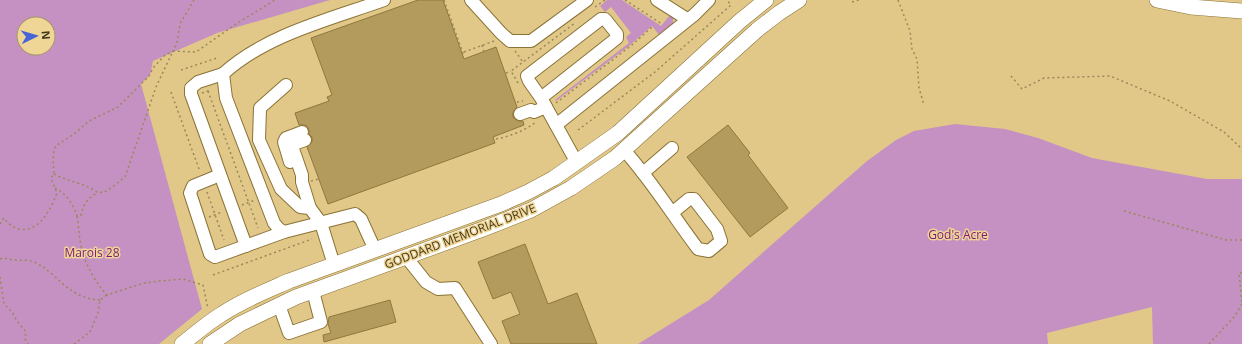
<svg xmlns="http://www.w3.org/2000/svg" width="1242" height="344" font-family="'Open Sans',sans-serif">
	<rect width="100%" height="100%" fill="#e1c889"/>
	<!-- green -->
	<g fill="#c491c2" fill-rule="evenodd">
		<path d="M 0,0 L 330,0 L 217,33 L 153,61 L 150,75 L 141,84 L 202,309 L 159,344 L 0,344 ZM 24,24 L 48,24 L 48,48 L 24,48 Z"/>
		<path d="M 607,0 L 622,0 L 661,26 L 670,15 L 673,17 L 673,24 L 660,36 L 652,26 L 629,46 L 556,101 L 555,100 L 629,43 L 626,37 L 631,33 L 611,7 L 605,12 L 600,6 Z"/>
		<path d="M 955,124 L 1005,129 L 1038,138 L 1092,158 L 1207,179 L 1242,179 L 1242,344 L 1153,344 L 1152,307 L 1047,333 L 1048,344 L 638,344 L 709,300 L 867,161 L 896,140 L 914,131 Z"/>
	</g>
	<!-- building -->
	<g fill="#b39a5d" stroke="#90783b">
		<path d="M 418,0 L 443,0 L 464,59 L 496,47 L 517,107 L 513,112 L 513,117 L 518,121 L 523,121 L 524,125 L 493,137 L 495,143 L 328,204 L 307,147 L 312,142 L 312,137 L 309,134 L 309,130 L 307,126 L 304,125 L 299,125 L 295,113 L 329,101 L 327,97 L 332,95 L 311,38 Z"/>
		<path d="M 728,125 L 750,153 L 748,155 L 788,208 L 750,237 L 687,157 Z"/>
		<path d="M 525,244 L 548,304 L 577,293 L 597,344 L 511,344 L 502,321 L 520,314 L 511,292 L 493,299 L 478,262 Z"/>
		<path d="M 390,300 L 396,322 L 324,342 L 323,335 L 331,333 L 328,324 L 329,317 Z"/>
	</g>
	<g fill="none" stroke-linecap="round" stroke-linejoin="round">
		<defs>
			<g id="minor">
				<path d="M 471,0 L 501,33 L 510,41 L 531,41 L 587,0"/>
				<path d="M 657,0 L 687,19"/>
				<path d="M 223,74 L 198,82 L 191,88 L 191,94 L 246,246"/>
				<path d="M 286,85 L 260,108 L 259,140 L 281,189 L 300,207 L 310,208"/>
				<path d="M 541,98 L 617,38 L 617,34 L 605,19 L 601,19 L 527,76 L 529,81 L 541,98 L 577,163"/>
				<path d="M 520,114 L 531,110 L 534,112 L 546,107"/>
				<path d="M 556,125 L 694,15 L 709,0"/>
				<path d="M 305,140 L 294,144 L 293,149 L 302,175 L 302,182 L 310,208 L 321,223 L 334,265"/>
				<path d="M 624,150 C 652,181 673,216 698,249 L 709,251 L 721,241 L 717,229 L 694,199 L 689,199 L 672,213"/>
				<path d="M 290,162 L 284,142 L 286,138 L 302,132"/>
				<path d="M 643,173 L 672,148"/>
				<path d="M 220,175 L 193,186 L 190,193 L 210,254 L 215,257 L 284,232"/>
				<path d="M 375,250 L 361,219 L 355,214 L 284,232 L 279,229 L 274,223 L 226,98 L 223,74 C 265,35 331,19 384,0"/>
				<path d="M 406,257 L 426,282 L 438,289 L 455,288 L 491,344"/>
				<path d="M 279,305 L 289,333 L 321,322 L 313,291"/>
			</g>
			<g id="major">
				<path d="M 1157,0 L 1191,7 L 1242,11"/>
				<path d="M 182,344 C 195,334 207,323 222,314 C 243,300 266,291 289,281 L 501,204 L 528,192 L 554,178 L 618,133 L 740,21 L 766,0"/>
				<path d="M 210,344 L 240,324 L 296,297 L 483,229 L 531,210 L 571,188 L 615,158 L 757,30 L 779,13 L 799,0"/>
			</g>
		</defs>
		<!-- minor casing -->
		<use href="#minor" stroke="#8b7336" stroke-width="14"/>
		<!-- major casing -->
		<use href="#major" stroke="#8b7336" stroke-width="16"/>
		<!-- path -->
		<g stroke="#9b8859" stroke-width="1.5" stroke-dasharray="2 3" stroke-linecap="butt">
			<path d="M 444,0 L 464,56"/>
			<path d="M 625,0 L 662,24"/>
			<path d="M 898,0 L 910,31 L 912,49 L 917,59 L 919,88 L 924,105"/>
			<path d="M 852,2 L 859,0"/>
			<path d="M 595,7 L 605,0"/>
			<path d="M 482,45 L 484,52"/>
			<path d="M 515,51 L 523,62"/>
			<path d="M 464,52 L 494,41"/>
			<path d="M 181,70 L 217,58"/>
			<path d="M 506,73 L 511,71"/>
			<path d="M 1011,76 L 1022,89 L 1044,78 L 1110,76 L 1170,101 L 1224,132 L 1242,149"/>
			<path d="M 518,83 L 511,71 L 575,23"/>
			<path d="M 208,91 L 258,228"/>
			<path d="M 171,92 L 199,169"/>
			<path d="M 202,93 L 211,90"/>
			<path d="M 517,102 L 523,101"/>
			<path d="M 556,103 L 632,45 L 652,27"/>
			<path d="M 578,130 L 655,72 L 731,5 L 727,0"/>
			<path d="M 496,139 C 511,136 524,131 536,122"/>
			<path d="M 54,174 C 68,182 86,183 98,193 L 107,191 L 125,177 L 156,87 L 173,51 L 196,52 L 236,24 L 275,0"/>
			<path d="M 311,181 L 319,179"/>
			<path d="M 55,188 C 65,192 74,205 77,216 L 81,215 C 83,205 88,197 98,193"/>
			<path d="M 207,192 L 224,240"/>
			<path d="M 242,205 L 255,200"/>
			<path d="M 1124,211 L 1226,240 L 1242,240"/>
			<path d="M 77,216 C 79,227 79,236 81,246 C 84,262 96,284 107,295 L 144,283 L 161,281 L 183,279 L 203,285 L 208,309"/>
			<path d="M 209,217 L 222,212"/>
			<path d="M 0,224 L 4,218 C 8,224 13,227 19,229 C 39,233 51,209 57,193 L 51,178 L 54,174 L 53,159 L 54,149 L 57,145 L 74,134 L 89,121 L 118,107 L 149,76 L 153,68 L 164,56 L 173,51 L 177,43 L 180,24 L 194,0"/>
			<path d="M 0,259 C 6,257 9,260 15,260 C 21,261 28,259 34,262 C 41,265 46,269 52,274 C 67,288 79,299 100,300"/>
			<path d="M 1242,273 L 1239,273 L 1242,303"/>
			<path d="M 213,275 L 312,239"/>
			<path d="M 0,277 L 4,304 L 12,312 L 17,321 L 26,332 L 25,339 L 28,344"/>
			<path d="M 74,344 L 90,332 L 98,313 L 100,300 L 107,295"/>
			<path d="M 1209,344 L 1234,317 L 1242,304"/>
		</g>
		<!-- minor -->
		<use href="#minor" stroke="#fff" stroke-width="12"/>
		<!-- major -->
		<use href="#major" stroke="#fff" stroke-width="15"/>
	</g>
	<g text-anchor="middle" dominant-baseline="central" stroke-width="3" stroke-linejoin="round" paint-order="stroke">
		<!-- park labels -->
		<g font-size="12" fill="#7a1979" stroke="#efd596">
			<text x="958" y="234">God's Acre</text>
			<text x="92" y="252">Marois 28</text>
		</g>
		<!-- street labels -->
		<g font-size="12" fill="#43381e" stroke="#efd596">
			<text transform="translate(460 236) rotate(-21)">GODDARD MEMORIAL DRIVE</text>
		</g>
	</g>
	<!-- north arrow -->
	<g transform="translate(36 36) rotate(85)"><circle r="19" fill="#efd596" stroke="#aa9666"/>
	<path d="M0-3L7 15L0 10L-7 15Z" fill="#4464d7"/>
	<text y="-6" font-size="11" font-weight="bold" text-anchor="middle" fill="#43381e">N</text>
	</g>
</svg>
